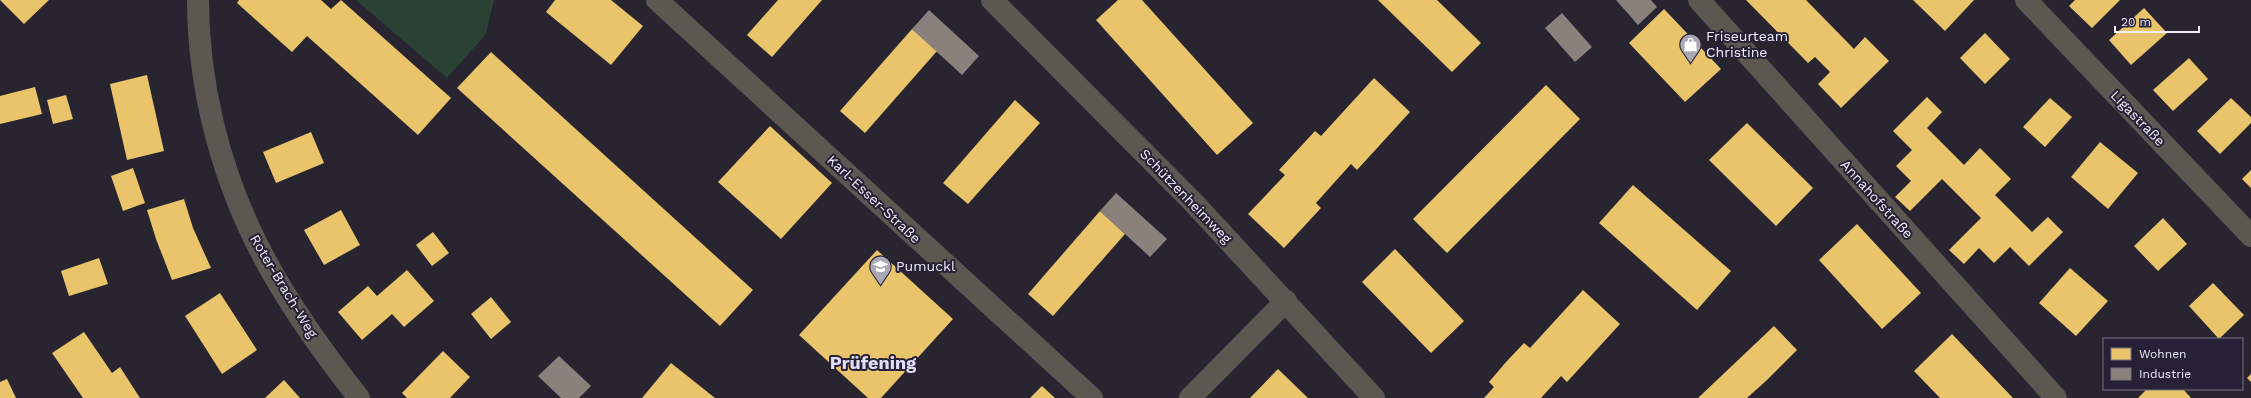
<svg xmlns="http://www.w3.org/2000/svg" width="2251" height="398" font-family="'Work Sans',sans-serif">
	<rect width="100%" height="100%" fill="#282530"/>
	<!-- green -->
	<path fill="#2a4233" d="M 356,0 L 494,0 L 486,34 L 447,78 Z"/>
	<!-- homes -->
	<g fill="#e9c46a">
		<path d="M 0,0 L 49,0 L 24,24 Z"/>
		<path d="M 239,0 L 321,0 L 331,9 L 341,0 L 451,98 L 418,135 L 307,36 L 292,52 L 237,3 Z"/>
		<path d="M 555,0 L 611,0 L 643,26 L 611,65 L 546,12 Z"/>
		<path d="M 778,0 L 822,0 L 772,57 L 747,35 Z"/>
		<path d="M 1118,0 L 1142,0 L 1253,123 L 1217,155 L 1096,20 Z"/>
		<path d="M 1378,0 L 1437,0 L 1481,43 L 1452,72 Z"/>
		<path d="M 1746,0 L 1806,0 L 1854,49 L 1865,37 L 1889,61 L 1841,108 L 1818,84 L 1830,72 L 1815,57 L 1808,63 Z"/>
		<path d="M 1913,0 L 1974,0 L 1945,31 Z"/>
		<path d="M 2075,0 L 2120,0 L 2092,28 L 2069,6 Z"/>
		<path d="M 2144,8 L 2167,33 L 2131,65 L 2109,40 Z"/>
		<path d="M 1664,9 L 1721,69 L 1685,102 L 1629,43 Z"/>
		<path d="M 912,29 L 937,51 L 865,133 L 840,111 Z"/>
		<path d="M 1985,33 L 2010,59 L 1985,84 L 1960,58 Z"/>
		<path d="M 491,52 L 753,290 L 720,326 L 457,88 Z"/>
		<path d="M 2189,58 L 2208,79 L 2173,111 L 2153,90 Z"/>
		<path d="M 147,75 L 164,151 L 127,160 L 110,84 Z"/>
		<path d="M 1374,78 L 1410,112 L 1357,170 L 1351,164 L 1333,184 L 1316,203 L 1321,208 L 1284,248 L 1248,214 L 1285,175 L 1279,170 L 1315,131 L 1321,136 Z"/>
		<path d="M 1546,85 L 1580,119 L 1447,253 L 1413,219 Z"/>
		<path d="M 35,87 L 42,114 L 0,124 L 0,96 Z"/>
		<path d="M 66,95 L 73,119 L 53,124 L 47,100 Z"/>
		<path d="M 1927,97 L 1942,112 L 1927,128 L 1964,165 L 1980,148 L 2011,179 L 1995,195 L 2032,232 L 2048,217 L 2063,232 L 2029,266 L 2010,247 L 1994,263 L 1979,248 L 1964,264 L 1949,250 L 1981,218 L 1942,179 L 1910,211 L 1895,197 L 1911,181 L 1896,166 L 1912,150 L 1893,131 Z"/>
		<path d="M 2050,98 L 2072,117 L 2045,147 L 2023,127 Z"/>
		<path d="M 2231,98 L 2251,117 L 2251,123 L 2220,154 L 2197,131 Z"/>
		<path d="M 1015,100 L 1040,123 L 968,204 L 943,183 Z"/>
		<path d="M 1747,123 L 1813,188 L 1776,226 L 1709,160 Z"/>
		<path d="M 770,126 L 832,183 L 781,239 L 718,182 Z"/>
		<path d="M 311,132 L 324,163 L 276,183 L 263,152 Z"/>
		<path d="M 2100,142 L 2138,173 L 2108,209 L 2071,177 Z"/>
		<path d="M 133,168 L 145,203 L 123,211 L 111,176 Z"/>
		<path d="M 2251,170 L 2251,188 L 2242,179 Z"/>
		<path d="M 1633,185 L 1731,271 L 1697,310 L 1599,223 Z"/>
		<path d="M 184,199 L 193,228 L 211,268 L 172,280 L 156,239 L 147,210 Z"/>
		<path d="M 341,210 L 360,245 L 324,265 L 304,230 Z"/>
		<path d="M 1100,211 L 1125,234 L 1053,316 L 1028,294 Z"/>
		<path d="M 2163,218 L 2187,244 L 2158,271 L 2134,246 Z"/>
		<path d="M 1857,224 L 1921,293 L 1882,329 L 1819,260 Z"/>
		<path d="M 433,232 L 449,253 L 432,266 L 416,245 Z"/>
		<path d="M 1395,249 L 1464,321 L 1431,353 L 1362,282 Z"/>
		<path d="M 877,250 L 953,319 L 881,398 L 868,398 L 799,335 Z"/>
		<path d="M 99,258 L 108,284 L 69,296 L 61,271 Z"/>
		<path d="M 2070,268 L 2108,301 L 2076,336 L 2039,303 Z"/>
		<path d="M 407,270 L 434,301 L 404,327 L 392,314 L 362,340 L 338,312 L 368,286 L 377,296 Z"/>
		<path d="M 2213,283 L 2244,315 L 2219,339 L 2189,306 Z"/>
		<path d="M 1583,290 L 1620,324 L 1567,382 L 1561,376 L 1541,398 L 1484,398 L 1494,387 L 1489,382 L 1506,362 L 1524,343 L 1530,348 Z"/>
		<path d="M 220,293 L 257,350 L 222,374 L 185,316 Z"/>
		<path d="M 491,297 L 511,322 L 491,339 L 471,314 Z"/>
		<path d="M 1774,326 L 1797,350 L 1767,380 L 1747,398 L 1698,398 Z"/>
		<path d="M 84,332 L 112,373 L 120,367 L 140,398 L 83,398 L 52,353 Z"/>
		<path d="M 1952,334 L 2013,398 L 1940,398 L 1914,371 Z"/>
		<path d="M 443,351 L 470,377 L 450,398 L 407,398 L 402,393 Z"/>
		<path d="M 671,363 L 715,398 L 642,398 Z"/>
		<path d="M 1278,369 L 1308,398 L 1250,398 Z"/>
		<path d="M 2251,374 L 2251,382 L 2247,378 Z"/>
		<path d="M 7,379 L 16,398 L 0,398 L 0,382 Z"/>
		<path d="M 284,380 L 300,398 L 265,398 Z"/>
		<path d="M 1042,386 L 1055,398 L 1030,398 Z"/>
		<path d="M 2147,389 L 2183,389 L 2191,398 L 2138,398 Z"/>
	</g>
	<!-- industry -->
	<g fill="#8a817c">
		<path d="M 1616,0 L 1651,0 L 1657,7 L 1638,25 Z"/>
		<path d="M 929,10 L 979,56 L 962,75 L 912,29 Z"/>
		<path d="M 1562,13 L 1592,47 L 1575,62 L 1545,28 Z"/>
		<path d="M 1116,193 L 1167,239 L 1150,257 L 1100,211 Z"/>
		<path d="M 559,356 L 591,386 L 579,398 L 561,398 L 538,376 Z"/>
	</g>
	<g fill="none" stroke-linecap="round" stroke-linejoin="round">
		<!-- minor -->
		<g stroke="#5c5851" stroke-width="22">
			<path d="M 198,0 C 198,82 219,168 256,242 C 283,297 321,350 359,398"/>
			<path d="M 657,0 L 1092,398"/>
			<path d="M 992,0 L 1192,201 L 1374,398"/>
			<path d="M 1699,0 L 2056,398"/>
			<path d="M 2026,0 L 2251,236"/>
			<path d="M 1190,398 L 1286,301"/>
		</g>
	</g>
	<!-- icons -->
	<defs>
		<symbol id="shop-pin" viewBox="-11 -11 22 30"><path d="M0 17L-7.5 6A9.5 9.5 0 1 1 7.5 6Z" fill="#aaa8b4" stroke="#262134"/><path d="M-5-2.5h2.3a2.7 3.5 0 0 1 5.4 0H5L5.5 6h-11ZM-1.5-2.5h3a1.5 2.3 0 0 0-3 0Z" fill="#fff"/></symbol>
		<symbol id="school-pin" viewBox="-11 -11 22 30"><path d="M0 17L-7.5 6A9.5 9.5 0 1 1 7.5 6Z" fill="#aaa8b4" stroke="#262134"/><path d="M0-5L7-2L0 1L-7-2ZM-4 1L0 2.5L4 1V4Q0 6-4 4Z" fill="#fff"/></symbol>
	</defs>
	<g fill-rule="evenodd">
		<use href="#shop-pin" x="1678" y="32" width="25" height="34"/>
		<use href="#school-pin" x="868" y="254" width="25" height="34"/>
	</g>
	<g text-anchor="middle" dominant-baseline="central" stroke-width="4" stroke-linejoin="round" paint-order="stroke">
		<!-- poi labels -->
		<g font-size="14" fill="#f0eefb" stroke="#262134" text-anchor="start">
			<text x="1706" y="36">Friseurteam<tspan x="1706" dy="16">Christine</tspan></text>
			<text x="896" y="266">Pumuckl</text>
		</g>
		<!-- street labels -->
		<g font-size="14" fill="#f0eefb" stroke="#262134">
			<text transform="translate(2138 118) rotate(46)">Ligastraße</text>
			<text transform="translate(1186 196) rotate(46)">Schützenheimweg</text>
			<text transform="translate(874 199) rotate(43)">Karl-Esser-Straße</text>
			<text transform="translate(1877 199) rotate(48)">Annahofstraße</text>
			<text transform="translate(284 286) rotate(59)">Roter-Brach-Weg</text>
		</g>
		<!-- district labels -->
		<g font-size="18" font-weight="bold" fill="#e2ddf8" stroke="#262134">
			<text x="873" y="362">Prüfening</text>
		</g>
	</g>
	<!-- legend -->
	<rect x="2103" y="338" width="140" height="52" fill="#262134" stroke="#777384"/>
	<rect x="2111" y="348" width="20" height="12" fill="#e9c46a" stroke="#777384"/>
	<text x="2139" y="358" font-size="12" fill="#f0eefb">Wohnen</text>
	<rect x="2111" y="368" width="20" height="12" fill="#8a817c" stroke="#777384"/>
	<text x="2139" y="378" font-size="12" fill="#f0eefb">Industrie</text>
	<!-- scale -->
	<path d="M2115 26v6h84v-6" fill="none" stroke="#f0eefb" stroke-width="2"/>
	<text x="2121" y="26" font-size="12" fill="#f0eefb" stroke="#262134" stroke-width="3" paint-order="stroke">20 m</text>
</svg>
